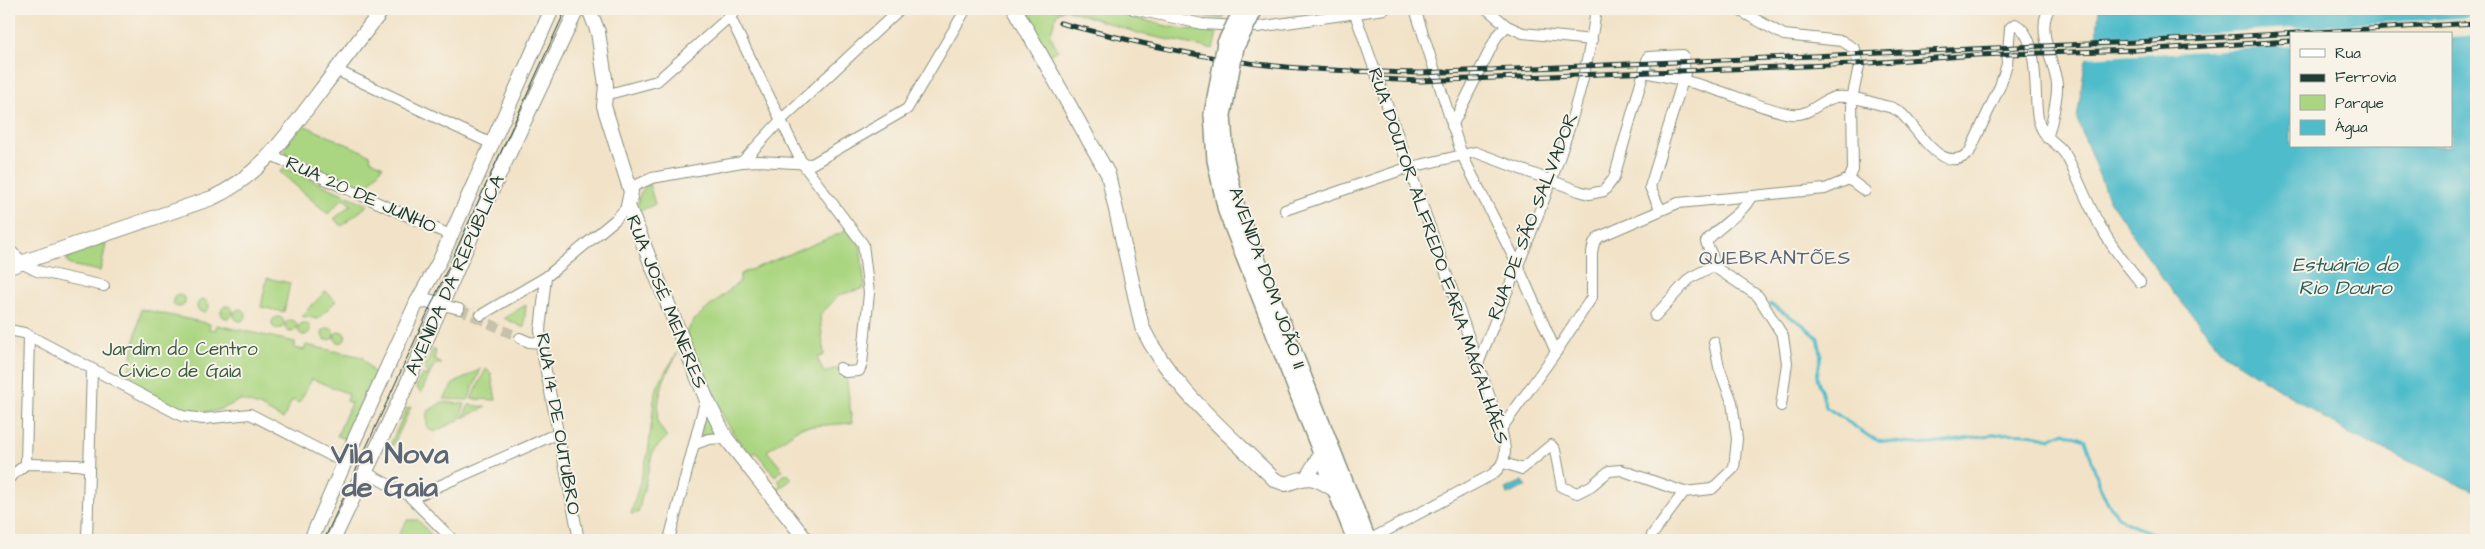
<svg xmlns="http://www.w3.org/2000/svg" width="2485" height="549" font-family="'Architects Daughter',sans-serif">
	<rect width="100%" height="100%" fill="#f7f3e8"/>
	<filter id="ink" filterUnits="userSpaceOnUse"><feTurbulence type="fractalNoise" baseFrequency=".02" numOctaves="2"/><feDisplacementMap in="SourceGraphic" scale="10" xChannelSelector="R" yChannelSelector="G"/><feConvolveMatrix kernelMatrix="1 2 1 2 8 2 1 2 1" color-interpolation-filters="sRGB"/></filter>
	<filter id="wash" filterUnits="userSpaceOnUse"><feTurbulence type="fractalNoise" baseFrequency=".0096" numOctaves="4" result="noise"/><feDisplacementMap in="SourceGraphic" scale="20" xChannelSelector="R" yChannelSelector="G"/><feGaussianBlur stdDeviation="1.12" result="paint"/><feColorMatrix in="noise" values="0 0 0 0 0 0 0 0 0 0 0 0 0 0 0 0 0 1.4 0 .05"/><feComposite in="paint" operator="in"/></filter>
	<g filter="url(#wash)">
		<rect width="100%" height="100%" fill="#f2e3c8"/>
		<!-- green -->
		<g fill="#abd681" stroke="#658a5a">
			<path d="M 1022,9 L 1100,9 L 1171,27 L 1217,33 L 1213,49 L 1141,34 L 1065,9 L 1057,13 L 1050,35 L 1058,50 L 1047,56 Z"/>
			<path d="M 1159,9 L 1228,9 L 1223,19 Z"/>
			<path d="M 303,125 L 371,155 L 370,159 L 383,166 L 363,191 L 287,158 L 285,146 Z"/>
			<path d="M 285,168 L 368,205 L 342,226 L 334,219 L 351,205 L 343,198 L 328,214 L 280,172 Z"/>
			<path d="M 649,184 L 655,204 L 640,211 C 635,202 640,190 649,184 Z"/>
			<path d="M 846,226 L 860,244 L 865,288 L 839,295 L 820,315 L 824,355 L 817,358 L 824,373 L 836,368 L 846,375 L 852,423 L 801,427 L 767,451 L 783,470 L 775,476 L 756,452 L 750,456 C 720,419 704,377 686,333 L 695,319 L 740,281 L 740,274 L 844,232 Z"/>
			<path d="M 105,242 L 106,245 L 100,271 L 70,265 L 67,261 L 69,254 Z"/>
			<path d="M 267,278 L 290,283 L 284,312 L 261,307 Z"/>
			<path d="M 326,291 L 336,301 L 318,319 L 301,316 Z"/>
			<circle cx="179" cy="301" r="6"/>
			<circle cx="203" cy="306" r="6"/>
			<path d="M 526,305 L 524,328 L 504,318 Z"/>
			<circle cx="227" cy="312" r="6"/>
			<circle cx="240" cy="315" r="6"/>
			<path d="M 141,309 L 210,324 L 209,329 L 215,330 L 217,325 L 295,342 L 295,348 L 304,350 L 306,345 L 362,357 L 375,375 L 345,439 L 337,436 L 351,403 L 346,401 L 349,394 L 312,379 L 299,403 L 292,400 L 283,419 L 259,406 L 240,400 C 232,404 223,409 215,411 C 182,417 154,395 127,380 Z"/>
			<circle cx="278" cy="323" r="6"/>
			<circle cx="291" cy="326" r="6"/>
			<circle cx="304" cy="329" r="6"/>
			<circle cx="328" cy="334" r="6"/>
			<circle cx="340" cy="337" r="5.5"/>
			<path d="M 433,349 L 436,351 L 434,359 L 442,364 L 436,364 L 433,367 L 421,393 L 416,387 L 422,374 L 427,376 L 429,373 L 424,369 Z"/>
			<path d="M 678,352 L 664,379 L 659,399 L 657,422 L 667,437 L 653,451 L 638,513 L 631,514 L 648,453 L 655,393 L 662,377 Z"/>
			<path d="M 481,369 L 468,400 L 444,399 L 453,384 Z"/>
			<path d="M 486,369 L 491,373 L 496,400 L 471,399 Z"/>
			<path d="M 442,402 L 465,404 L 459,420 L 434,432 L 427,428 L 427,412 Z"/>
			<path d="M 469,405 L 486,407 L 462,418 Z"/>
			<path d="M 411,407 L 393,446 L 390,445 L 407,408 Z"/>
			<path d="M 705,416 L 713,433 L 700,436 Z"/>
			<path d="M 787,473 L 792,479 L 778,490 L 805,525 L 804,526 L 775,490 L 781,485 L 778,480 Z"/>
			<path d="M 407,520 L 418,520 L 436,540 L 396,540 Z"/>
		</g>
		<!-- water -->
		<g fill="#50bccb" stroke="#387c80" fill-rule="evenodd">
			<path d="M 2099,9 L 2476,9 L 2476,492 L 2348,433 L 2224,354 L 2166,283 L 2108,198 L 2077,119 L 2085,64 L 2097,34 ZM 2457,19 L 2467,27 L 2458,36 L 2449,28 ZM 2291,34 L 2451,34 L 2451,146 L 2291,146 ZM 2116,41 L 2128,41 L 2129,53 L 2117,54 Z"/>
			<path d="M 1523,481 L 1526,486 L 1508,495 L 1505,489 Z"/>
		</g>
		<!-- pier -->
		<path fill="#f2e3c8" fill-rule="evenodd" d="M 2476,17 L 2476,35 L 2451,37 L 2451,34 L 2291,34 L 2291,46 L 2085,58 L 2092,40 ZM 2458,22 L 2462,23 L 2464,27 L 2462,32 L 2458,34 L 2454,32 L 2452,28 L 2453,23 ZM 2122,41 L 2127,43 L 2129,47 L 2127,51 L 2123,53 L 2118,52 L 2116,48 L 2118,43 Z"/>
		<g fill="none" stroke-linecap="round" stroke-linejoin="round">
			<!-- stream -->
			<path stroke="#50bccb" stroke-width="3" d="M 1770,304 L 1802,324 L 1818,338 L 1821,354 L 1817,377 L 1826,407 L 1870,437 L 1877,440 C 1895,442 1913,445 1931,444 C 1969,440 2012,426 2050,439 L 2064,432 L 2085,440 C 2096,467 2098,500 2123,520 C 2135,530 2152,529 2164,540"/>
		</g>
	</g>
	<g filter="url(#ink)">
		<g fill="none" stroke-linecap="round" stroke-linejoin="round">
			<!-- street-tunnel -->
			<g stroke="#c8c2aa" stroke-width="10" stroke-dasharray="10 5" stroke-linecap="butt">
				<path d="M 459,309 L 476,317 L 481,315"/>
				<path d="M 476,317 L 520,338"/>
			</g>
			<defs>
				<g id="street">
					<path d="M 726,9 L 802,163 L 863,244 L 869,293 L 862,364 L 859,371 L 846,372 L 840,368"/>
					<path d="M 1133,9 L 1202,24 L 1258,27 L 1385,9"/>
					<path d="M 1415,9 L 1462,155 L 1517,264 L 1556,352"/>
					<path d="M 1487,9 L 1507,26 L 1523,33 L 1592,40"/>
					<path d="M 1737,9 L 1784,35 L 1842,41 L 1855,49 L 1859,66 L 1852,99 L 1853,170 L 1849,179"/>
					<path d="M 1355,14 L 1501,429 C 1506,448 1509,460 1493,474 L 1369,540"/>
					<path d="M 336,70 L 492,144"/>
					<path d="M 1644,72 C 1665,77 1687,80 1707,87 C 1735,95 1763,109 1791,114 C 1809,117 1820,100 1836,97 C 1850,95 1871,102 1885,106 C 1891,107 1897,109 1902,114 C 1918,129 1941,176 1969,153 L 2000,86 L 2007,64 L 2010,28 L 2015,24 C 2041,37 2033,94 2038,118 C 2043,141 2057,140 2067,157 C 2079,180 2088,206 2102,229 C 2113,249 2126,265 2140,282"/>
					<path d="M 605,95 L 657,81 L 738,9"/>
					<path d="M 1452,126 L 1497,36 L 1507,26"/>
					<path d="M 2047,138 C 2051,126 2058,97 2057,84 C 2054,61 2036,30 2049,9"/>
					<path d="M 271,155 L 450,235"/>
					<path d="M 742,162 L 781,120 L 900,9"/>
					<path d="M 1849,179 L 1865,191"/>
					<path d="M 630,188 L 652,178 L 742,162 L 759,161 L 812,164 L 907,109 L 966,9"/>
					<path d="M 1285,210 L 1407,168 L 1475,152 L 1579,191 L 1589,194 L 1604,191 L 1614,178 L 1648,57 L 1683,55 L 1685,73 L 1650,187 L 1660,209"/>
					<path d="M 21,263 L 37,271 L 104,286"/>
					<path d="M 1713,266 L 1758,296 L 1783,336 L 1787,363 L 1781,406"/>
					<path d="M 1713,266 L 1713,258 L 1706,242 C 1719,225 1741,216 1751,197"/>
					<path d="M 443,305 L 459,309"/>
					<path d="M 481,315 L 546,277"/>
					<path d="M 1655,316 L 1690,278 L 1713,266"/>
					<path d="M 9,330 L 24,333 L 182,416 L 203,419 L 250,414 L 345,463"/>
					<path d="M 520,338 L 529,342 L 541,343"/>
					<path d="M 1478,364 C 1523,248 1580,133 1596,9"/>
					<path d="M 1501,429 L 1556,352 L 1592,297 L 1592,252 L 1594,243 L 1599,237 L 1678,203 L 1825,189 L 1849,179"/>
					<path d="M 695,444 L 709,439 L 726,438"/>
					<path d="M 1504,463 L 1522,469 L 1551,445 L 1555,450 L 1562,487 L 1577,493 L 1591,486 L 1609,471 L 1621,470 L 1684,492"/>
					<path d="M 26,464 L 29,336"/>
					<path d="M 365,472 L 408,495 L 453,540"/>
					<path d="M 9,478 L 26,464 L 78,465 L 88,467"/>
					<path d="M 412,498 L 549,437 L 558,435"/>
					<path d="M 87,540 L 92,369"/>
					<path d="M 579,540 L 543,356 L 540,330 L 546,277 L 615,220 L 628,206"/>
					<path d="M 669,540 L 706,398"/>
					<path d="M 1651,540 L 1652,535 L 1684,492 L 1712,489 L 1734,468 L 1737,439 L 1732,402 L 1719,367 L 1714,342"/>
				</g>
				<g id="secondary">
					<path d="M 589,9 L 598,32 L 606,85 L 604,106 L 631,192 L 628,206 L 706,398 L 726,438 L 806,540"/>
					<path d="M 1015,9 L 1108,174 L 1142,327 C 1171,388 1228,433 1275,480 L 1286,484 C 1310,475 1313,476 1335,490"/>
					<path d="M 9,252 L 21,263"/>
					<path d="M 9,267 L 212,198 C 260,176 287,135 318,94 C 339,66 361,37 383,9"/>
					<path d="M 417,302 L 428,301 L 443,305"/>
					<path d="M 1307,477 L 1321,454"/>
					<path d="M 311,540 L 356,436 L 417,302 L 440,260 L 552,9"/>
					<path d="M 333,540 L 403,393 L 488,198 L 577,9"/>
				</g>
				<g id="primary">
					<path d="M 1212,114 L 1215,160 L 1226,211 L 1355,540"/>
					<path d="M 1223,115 L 1226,159 L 1237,208 L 1368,540"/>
				</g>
			</defs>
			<!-- street casing -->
			<use href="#street" stroke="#88907e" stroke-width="12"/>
			<!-- secondary casing -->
			<use href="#secondary" stroke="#88907e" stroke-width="16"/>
			<!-- primary casing -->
			<use href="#primary" stroke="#88907e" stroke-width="18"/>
			<!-- street -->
			<use href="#street" stroke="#fff" stroke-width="10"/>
			<!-- secondary -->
			<use href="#secondary" stroke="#fff" stroke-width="14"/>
			<!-- primary -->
			<use href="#primary" stroke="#fff" stroke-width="15"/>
			<!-- tram -->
			<path stroke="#1f3d34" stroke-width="1" d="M 324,540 L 566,9"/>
			<defs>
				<g id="rail">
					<path d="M 1060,23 C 1131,41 1202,59 1276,66 C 1324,71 1372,72 1420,73 L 2135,42 L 2476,23"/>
					<path d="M 1380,79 L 1420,81 L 1855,64 L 1976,55 L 2136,50 L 2291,41"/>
				</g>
			</defs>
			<!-- rail casing -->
			<use href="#rail" stroke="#1f3d34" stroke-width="5"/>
			<!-- rail -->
			<use href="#rail" stroke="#f7f3e8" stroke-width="3" stroke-dasharray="9" stroke-linecap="butt"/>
			<defs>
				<g id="primary-bridge">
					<path d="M 1212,114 L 1225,43 L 1242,9"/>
					<path d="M 1223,115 L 1236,47 L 1255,9"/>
				</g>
			</defs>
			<!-- primary-bridge casing -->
			<use href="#primary-bridge" stroke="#88907e" stroke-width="18" stroke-linecap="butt"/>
			<!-- primary-bridge -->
			<use href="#primary-bridge" stroke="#fff" stroke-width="15"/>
		</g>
	</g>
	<g text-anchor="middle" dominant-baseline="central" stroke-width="4" stroke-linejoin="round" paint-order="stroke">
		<!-- street labels -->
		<g font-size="19" fill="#1f3d34" stroke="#f7f3e8">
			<text transform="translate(361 195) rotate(24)">RUA 20 DE JUNHO</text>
			<text transform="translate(1533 216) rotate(-69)">RUA DE SÃO SALVADOR</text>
			<text transform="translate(1438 256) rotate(71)">RUA DOUTOR ALFREDO FARIA MAGALHÃES</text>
			<text transform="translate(455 275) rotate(-66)">AVENIDA DA REPÚBLICA</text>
			<text transform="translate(1267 278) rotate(70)">AVENIDA DOM JOÃO II</text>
			<text transform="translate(666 302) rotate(68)">RUA JOSÉ MENERES</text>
			<text transform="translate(558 424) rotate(80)">RUA 14 DE OUTUBRO</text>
		</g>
		<!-- park labels -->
		<g font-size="19" fill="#3b5c43" stroke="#f7f3e8">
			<text x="180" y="349">Jardim do Centro<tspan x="180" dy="22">Cívico de Gaia</tspan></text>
		</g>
		<!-- neighbourhood labels -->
		<g font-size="20" letter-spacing="1" fill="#5c6674" stroke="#f7f3e8">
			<text x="1775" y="258">QUEBRANTÕES</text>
		</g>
		<!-- water labels -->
		<g font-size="20" font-style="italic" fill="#2b5d5a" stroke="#f7f3e8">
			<text x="2345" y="265">Estuário do<tspan x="2345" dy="23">Rio Douro</tspan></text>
		</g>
		<!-- town labels -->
		<g font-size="29" font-weight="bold" fill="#5c6674" stroke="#f7f3e8">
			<text x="390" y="454">Vila Nova<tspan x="390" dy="33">de Gaia</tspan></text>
		</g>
	</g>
	<!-- margin -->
	<rect width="2485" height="549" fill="none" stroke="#f7f3e8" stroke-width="30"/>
	<!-- legend -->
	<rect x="2290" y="32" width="162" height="115" fill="#f7f3e8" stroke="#a1aaa0"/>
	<rect x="2300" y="49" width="25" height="8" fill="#ffffff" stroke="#a1aaa0"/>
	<text x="2335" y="58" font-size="15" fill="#1f3d34">Rua</text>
	<rect x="2300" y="74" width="25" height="8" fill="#1f3d34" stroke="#a1aaa0"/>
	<text x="2335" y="82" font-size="15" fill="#1f3d34">Ferrovia</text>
	<rect x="2300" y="95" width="25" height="15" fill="#abd681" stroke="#a1aaa0"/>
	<text x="2335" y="108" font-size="15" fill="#1f3d34">Parque</text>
	<rect x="2300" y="120" width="25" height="15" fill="#50bccb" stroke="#a1aaa0"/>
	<text x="2335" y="132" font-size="15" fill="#1f3d34">Água</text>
</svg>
